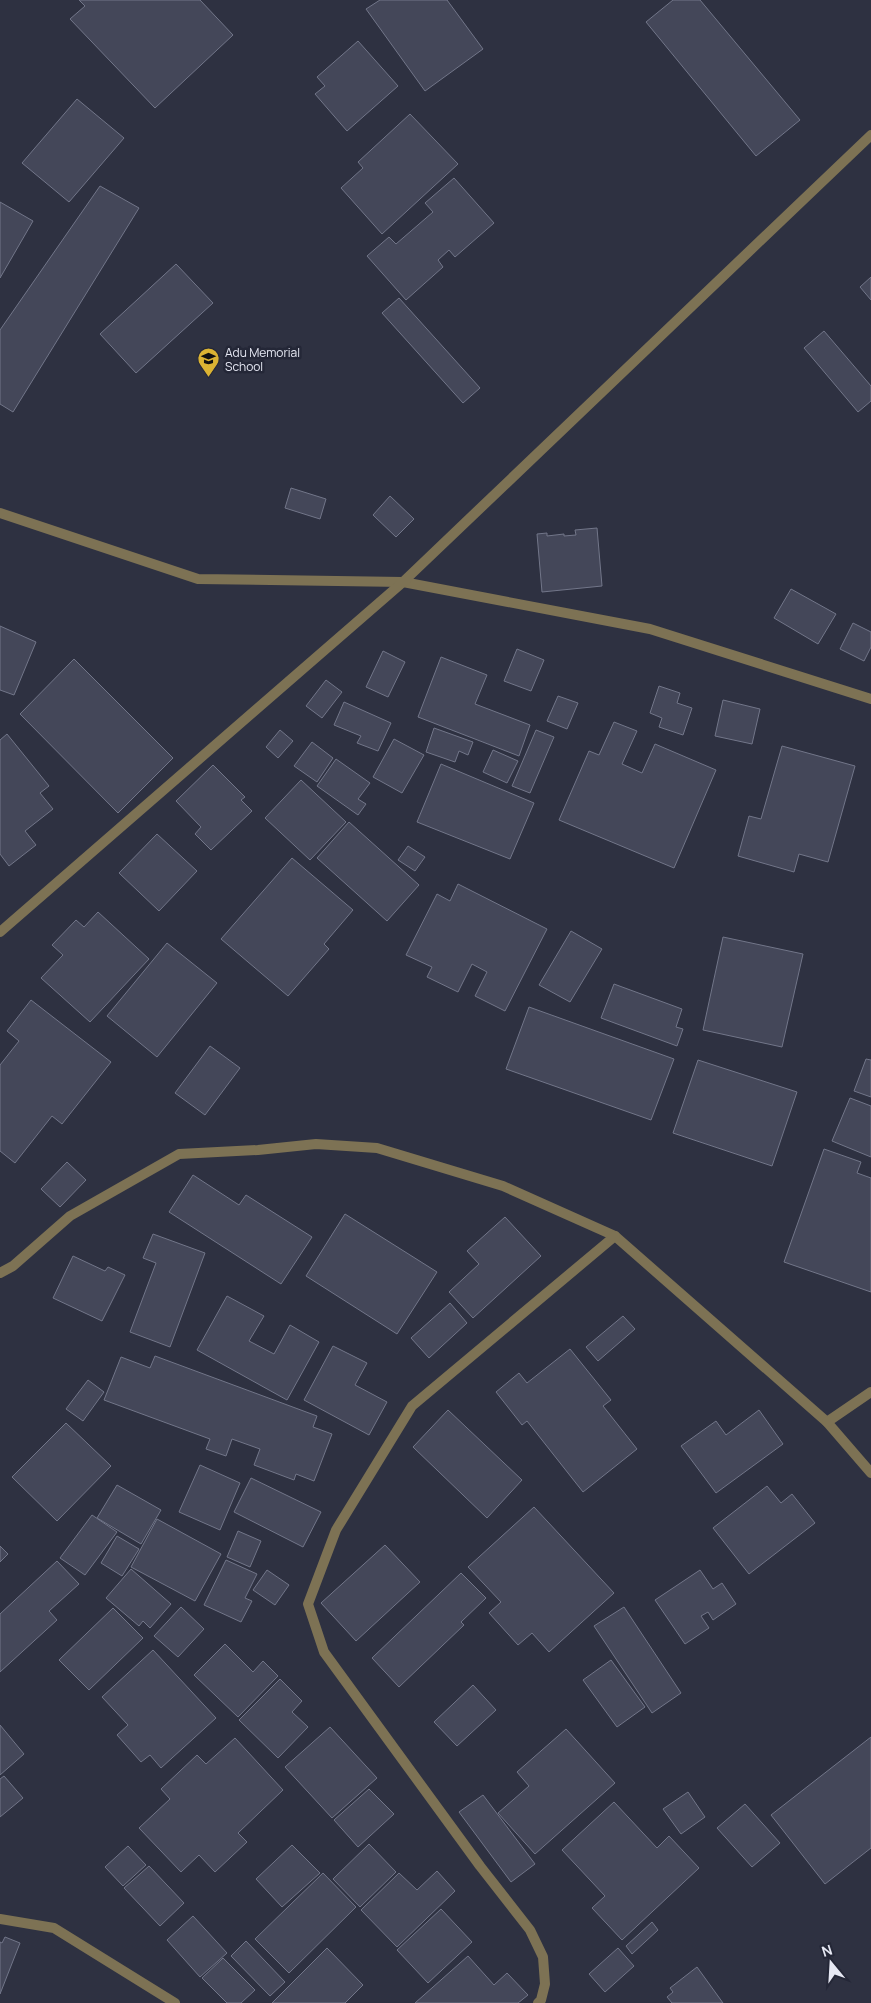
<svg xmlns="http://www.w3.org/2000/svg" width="871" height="2003" font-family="Manrope,sans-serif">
	<rect width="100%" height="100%" fill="#2e3141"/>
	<!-- building -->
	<g fill="#444759" stroke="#727689">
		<path d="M 79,0 L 200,0 L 233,35 L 155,108 L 70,19 L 85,6 Z"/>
		<path d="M 380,0 L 447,0 L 483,49 L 425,91 L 366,9 Z"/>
		<path d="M 673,0 L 700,0 L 800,120 L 756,156 L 646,22 Z"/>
		<path d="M 358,41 L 398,86 L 347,131 L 315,94 L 325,86 L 317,77 Z"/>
		<path d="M 77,99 L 124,138 L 69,202 L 22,163 Z"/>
		<path d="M 410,114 L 458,164 L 382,234 L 341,188 L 363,168 L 358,162 Z"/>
		<path d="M 454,178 L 494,223 L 455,257 L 449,250 L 438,260 L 443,267 L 406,300 L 367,256 L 389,237 L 396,244 L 433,212 L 425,203 Z"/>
		<path d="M 100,186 L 139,208 L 13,412 L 0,404 L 0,330 Z"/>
		<path d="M 0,202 L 33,221 L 0,278 Z"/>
		<path d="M 176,264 L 213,303 L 136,373 L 100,334 Z"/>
		<path d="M 871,277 L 871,300 L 860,287 Z"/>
		<path d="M 399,298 L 480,388 L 463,403 L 382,313 Z"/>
		<path d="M 824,331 L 871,386 L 871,401 L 858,412 L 804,348 Z"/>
		<path d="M 291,488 L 326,499 L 320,519 L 285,508 Z"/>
		<path d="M 390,496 L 414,519 L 396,537 L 373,515 Z"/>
		<path d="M 597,528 L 602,586 L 542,592 L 537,534 L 547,533 L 547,536 L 564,534 L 564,536 L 576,535 L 575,530 Z"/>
		<path d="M 791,589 L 836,614 L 818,644 L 774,618 Z"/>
		<path d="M 853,623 L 871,632 L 871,647 L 864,661 L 840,649 Z"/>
		<path d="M 0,626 L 36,642 L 14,695 L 0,690 Z"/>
		<path d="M 517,649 L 544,660 L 531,691 L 504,681 Z"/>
		<path d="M 383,651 L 405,662 L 388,697 L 366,687 Z"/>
		<path d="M 441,657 L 487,675 L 475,704 L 530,725 L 519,756 L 418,717 Z"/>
		<path d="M 74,659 L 173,758 L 118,813 L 20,714 Z"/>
		<path d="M 326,680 L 342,692 L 322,718 L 306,706 Z"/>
		<path d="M 659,686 L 680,693 L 677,703 L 692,708 L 683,735 L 659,727 L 662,718 L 650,713 Z"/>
		<path d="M 558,696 L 578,703 L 567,729 L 547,721 Z"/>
		<path d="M 723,700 L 760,709 L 752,744 L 715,736 Z"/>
		<path d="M 344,702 L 391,723 L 378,751 L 357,743 L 361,736 L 334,725 Z"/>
		<path d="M 614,722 L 637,731 L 622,764 L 642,773 L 655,744 L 716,770 L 674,868 L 559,820 L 589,751 L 599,755 Z"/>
		<path d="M 434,728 L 473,742 L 468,755 L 459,751 L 455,762 L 426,752 Z"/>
		<path d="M 280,730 L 293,741 L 278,758 L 266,747 Z"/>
		<path d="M 536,730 L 554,737 L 530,793 L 512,786 Z"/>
		<path d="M 7,734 L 49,786 L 40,793 L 53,809 L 25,831 L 36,845 L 9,866 L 0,854 L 0,740 Z"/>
		<path d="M 394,739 L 424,755 L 402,793 L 373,777 Z"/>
		<path d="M 312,742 L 333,758 L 317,782 L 294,766 Z"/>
		<path d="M 782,746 L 855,766 L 828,862 L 799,854 L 794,872 L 738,856 L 749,816 L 761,819 Z"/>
		<path d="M 493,750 L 518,761 L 507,783 L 483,772 Z"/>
		<path d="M 336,759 L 370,783 L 358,799 L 366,804 L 358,815 L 317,786 Z"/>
		<path d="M 441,764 L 534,803 L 510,859 L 417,822 Z"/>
		<path d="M 213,765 L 245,797 L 241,800 L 252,811 L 211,850 L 195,834 L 201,827 L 176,801 Z"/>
		<path d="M 301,780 L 346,822 L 310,860 L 265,818 Z"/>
		<path d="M 349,822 L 419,885 L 387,921 L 317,858 Z"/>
		<path d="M 157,834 L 197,871 L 159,911 L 119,873 Z"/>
		<path d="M 408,846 L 425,857 L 415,871 L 398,860 Z"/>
		<path d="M 292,858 L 353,910 L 324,944 L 329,949 L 288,996 L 221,939 Z"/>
		<path d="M 458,884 L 547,929 L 505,1011 L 475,996 L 487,972 L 472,964 L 458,992 L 427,977 L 432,967 L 406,955 L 437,894 L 450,901 Z"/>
		<path d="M 98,912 L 149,959 L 90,1022 L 41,978 L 63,955 L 52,945 L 76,920 L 84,927 Z"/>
		<path d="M 571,931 L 602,949 L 570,1002 L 539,985 Z"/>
		<path d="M 723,937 L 803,954 L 782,1047 L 703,1030 Z"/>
		<path d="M 167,943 L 217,983 L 157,1057 L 107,1016 Z"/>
		<path d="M 614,984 L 682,1009 L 676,1027 L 683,1029 L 677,1046 L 601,1018 Z"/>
		<path d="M 31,1000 L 111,1062 L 62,1124 L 52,1116 L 15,1163 L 0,1151 L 0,1065 L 19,1041 L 7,1031 Z"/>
		<path d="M 529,1007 L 674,1059 L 651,1120 L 506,1069 Z"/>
		<path d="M 210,1046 L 240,1068 L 205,1115 L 175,1093 Z"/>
		<path d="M 866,1059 L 871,1060 L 871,1097 L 854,1091 Z"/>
		<path d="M 698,1060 L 797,1092 L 772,1166 L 673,1133 Z"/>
		<path d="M 850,1098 L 871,1106 L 871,1157 L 832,1141 Z"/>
		<path d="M 824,1149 L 861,1162 L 857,1173 L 871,1178 L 871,1292 L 784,1262 Z"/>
		<path d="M 67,1162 L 86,1180 L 60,1207 L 41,1189 Z"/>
		<path d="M 193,1175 L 239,1205 L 246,1195 L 312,1237 L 281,1284 L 169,1212 Z"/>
		<path d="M 345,1214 L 437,1272 L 397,1334 L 306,1276 Z"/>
		<path d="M 505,1217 L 541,1256 L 473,1318 L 449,1292 L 479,1264 L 467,1251 Z"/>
		<path d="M 153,1234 L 205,1253 L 170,1347 L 130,1332 L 156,1263 L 143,1258 Z"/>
		<path d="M 73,1256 L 105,1271 L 108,1267 L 125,1275 L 102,1321 L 53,1298 Z"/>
		<path d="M 227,1296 L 264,1316 L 249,1341 L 274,1354 L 290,1325 L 319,1342 L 287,1400 L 197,1350 Z"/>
		<path d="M 450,1303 L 467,1323 L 429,1358 L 411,1338 Z"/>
		<path d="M 623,1316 L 635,1329 L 598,1361 L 586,1347 Z"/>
		<path d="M 333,1346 L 367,1363 L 355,1385 L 387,1402 L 369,1435 L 304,1400 Z"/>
		<path d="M 570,1349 L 611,1400 L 603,1406 L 637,1449 L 583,1492 L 527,1421 L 522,1425 L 496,1392 L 519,1373 L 527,1383 Z"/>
		<path d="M 155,1356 L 317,1416 L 313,1427 L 332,1434 L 314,1481 L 296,1474 L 294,1480 L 254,1465 L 260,1449 L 232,1439 L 226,1456 L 206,1449 L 210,1439 L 104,1400 L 121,1357 L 150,1368 Z"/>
		<path d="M 88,1380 L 104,1392 L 83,1421 L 66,1409 Z"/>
		<path d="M 448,1410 L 522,1480 L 487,1518 L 413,1447 Z"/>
		<path d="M 759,1410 L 783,1444 L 716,1493 L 681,1446 L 716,1421 L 726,1435 Z"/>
		<path d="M 66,1423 L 111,1466 L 57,1521 L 12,1477 Z"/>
		<path d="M 200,1465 L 240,1483 L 220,1530 L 179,1512 Z"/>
		<path d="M 251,1478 L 321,1512 L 303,1547 L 234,1512 Z"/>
		<path d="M 117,1485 L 161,1510 L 141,1544 L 97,1518 Z"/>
		<path d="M 767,1486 L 781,1503 L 792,1494 L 815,1523 L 749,1574 L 713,1528 Z"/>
		<path d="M 534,1507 L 614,1593 L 549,1652 L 532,1633 L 518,1645 L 489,1613 L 501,1602 L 468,1567 Z"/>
		<path d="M 92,1515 L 117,1532 L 85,1575 L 60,1558 Z"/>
		<path d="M 157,1519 L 221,1554 L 195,1601 L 131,1567 Z"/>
		<path d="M 238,1531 L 261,1541 L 250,1567 L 227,1557 Z"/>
		<path d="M 117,1536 L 139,1549 L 122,1576 L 101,1563 Z"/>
		<path d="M 385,1545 L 420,1582 L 356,1641 L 321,1603 Z"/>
		<path d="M 0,1546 L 8,1554 L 0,1562 Z"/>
		<path d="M 226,1560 L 257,1574 L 245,1598 L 252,1601 L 241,1622 L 204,1605 Z"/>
		<path d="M 57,1561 L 79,1584 L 49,1611 L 57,1620 L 0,1672 L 0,1614 Z"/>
		<path d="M 131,1569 L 171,1604 L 150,1628 L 143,1621 L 139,1626 L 106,1598 Z"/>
		<path d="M 267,1570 L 289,1585 L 275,1605 L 253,1590 Z"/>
		<path d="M 700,1570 L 713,1589 L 722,1583 L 736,1604 L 713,1620 L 708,1612 L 701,1616 L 709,1628 L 685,1644 L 655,1600 Z"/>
		<path d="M 461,1573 L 486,1598 L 461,1622 L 464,1625 L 399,1687 L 372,1658 Z"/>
		<path d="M 181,1607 L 204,1629 L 178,1657 L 154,1636 Z"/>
		<path d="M 624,1607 L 681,1693 L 652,1713 L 594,1626 Z"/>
		<path d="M 113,1608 L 143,1638 L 89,1690 L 59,1660 Z"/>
		<path d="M 225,1644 L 253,1672 L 263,1661 L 278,1676 L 238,1717 L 194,1675 Z"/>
		<path d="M 153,1650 L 216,1718 L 161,1768 L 150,1755 L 141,1762 L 117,1735 L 128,1725 L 102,1697 Z"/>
		<path d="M 611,1660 L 645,1707 L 617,1727 L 583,1680 Z"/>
		<path d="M 280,1679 L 302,1701 L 292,1712 L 308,1727 L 278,1758 L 239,1720 Z"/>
		<path d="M 473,1685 L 496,1710 L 457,1746 L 434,1722 Z"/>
		<path d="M 0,1725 L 24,1754 L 0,1775 Z"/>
		<path d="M 330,1727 L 377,1778 L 332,1818 L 285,1767 Z"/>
		<path d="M 566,1729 L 615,1783 L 535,1854 L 498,1813 L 529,1786 L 517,1772 Z"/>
		<path d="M 871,1737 L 871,1848 L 825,1884 L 771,1815 Z"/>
		<path d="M 235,1738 L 283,1790 L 238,1833 L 247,1842 L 215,1872 L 199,1855 L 181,1872 L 139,1828 L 170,1799 L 161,1789 L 197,1755 L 206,1764 Z"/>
		<path d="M 4,1776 L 23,1798 L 0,1817 L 0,1779 Z"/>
		<path d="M 369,1789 L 394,1814 L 358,1847 L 334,1820 Z"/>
		<path d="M 688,1792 L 705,1817 L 681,1834 L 663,1809 Z"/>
		<path d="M 483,1795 L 535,1864 L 511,1882 L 459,1812 Z"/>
		<path d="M 614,1802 L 657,1848 L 669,1836 L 699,1868 L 622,1940 L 592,1908 L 605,1896 L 562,1850 Z"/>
		<path d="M 745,1804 L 780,1843 L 752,1867 L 717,1828 Z"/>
		<path d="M 369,1844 L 396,1872 L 360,1907 L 333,1879 Z"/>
		<path d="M 292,1845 L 320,1873 L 282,1907 L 256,1879 Z"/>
		<path d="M 128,1846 L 146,1865 L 123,1886 L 105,1867 Z"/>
		<path d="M 149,1866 L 184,1903 L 160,1926 L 124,1888 Z"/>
		<path d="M 437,1871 L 455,1891 L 397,1947 L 361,1910 L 399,1873 L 417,1890 Z"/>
		<path d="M 323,1873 L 356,1907 L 289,1973 L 255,1939 Z"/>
		<path d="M 441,1909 L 472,1942 L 428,1983 L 397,1950 Z"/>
		<path d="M 193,1916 L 227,1953 L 200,1977 L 167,1940 Z"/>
		<path d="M 652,1922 L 658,1930 L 632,1954 L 626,1946 Z"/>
		<path d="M 5,1937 L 20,1943 L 0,1994 L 0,1942 L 2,1943 Z"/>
		<path d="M 246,1941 L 285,1982 L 270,1996 L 231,1956 Z"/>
		<path d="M 327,1948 L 363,1985 L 345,2003 L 272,2003 Z"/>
		<path d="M 618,1948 L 634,1966 L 605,1992 L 589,1974 Z"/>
		<path d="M 468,1956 L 494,1985 L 507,1973 L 528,1995 L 518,2003 L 415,2003 Z"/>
		<path d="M 223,1958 L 255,1990 L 241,2003 L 227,2003 L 202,1978 Z"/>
		<path d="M 697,1967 L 723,2003 L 672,2003 L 667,1997 L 673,1992 L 670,1988 Z"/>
	</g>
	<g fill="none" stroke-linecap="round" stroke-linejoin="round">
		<!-- minor -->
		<g stroke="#7d7254" stroke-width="10">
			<path d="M 0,513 L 198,579 L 403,582 L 650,629 L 871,699"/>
			<path d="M 0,932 L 403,582 L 871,135"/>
			<path d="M 0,1273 L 13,1266 L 70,1216 L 179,1154 L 258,1150 L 316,1144 L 377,1148 L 503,1186 L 615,1236 L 827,1422 L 871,1473"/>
			<path d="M 827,1422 L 871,1392"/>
			<path d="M 0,1919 L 54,1928 L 175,2003"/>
			<path d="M 538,2003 L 541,2000 L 545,1984 L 543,1957 L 530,1930 L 480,1866 L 324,1652 L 308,1604 L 336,1530 L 412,1406 L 615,1236"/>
		</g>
	</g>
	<!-- icons -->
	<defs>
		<symbol id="school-pin" viewBox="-11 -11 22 30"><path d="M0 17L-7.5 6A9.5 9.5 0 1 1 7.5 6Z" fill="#dbb333" stroke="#242737"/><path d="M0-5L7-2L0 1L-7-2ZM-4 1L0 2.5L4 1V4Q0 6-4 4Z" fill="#111"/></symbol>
	</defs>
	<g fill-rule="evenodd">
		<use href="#school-pin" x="196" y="346" width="25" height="34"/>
	</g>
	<g text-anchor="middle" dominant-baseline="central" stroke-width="5" stroke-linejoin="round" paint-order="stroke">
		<!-- poi labels -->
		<g font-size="12" fill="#e6e8f3" stroke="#242737" text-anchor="start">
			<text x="225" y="352">Adu Memorial<tspan x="225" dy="14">School</tspan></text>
		</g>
	</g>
	<!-- north arrow -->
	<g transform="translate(831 1963) rotate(342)" stroke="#242737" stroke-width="4" paint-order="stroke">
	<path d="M0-4L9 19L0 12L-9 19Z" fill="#e6e8f3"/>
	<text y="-8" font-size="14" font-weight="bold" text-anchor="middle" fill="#e6e8f3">N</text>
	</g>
</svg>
